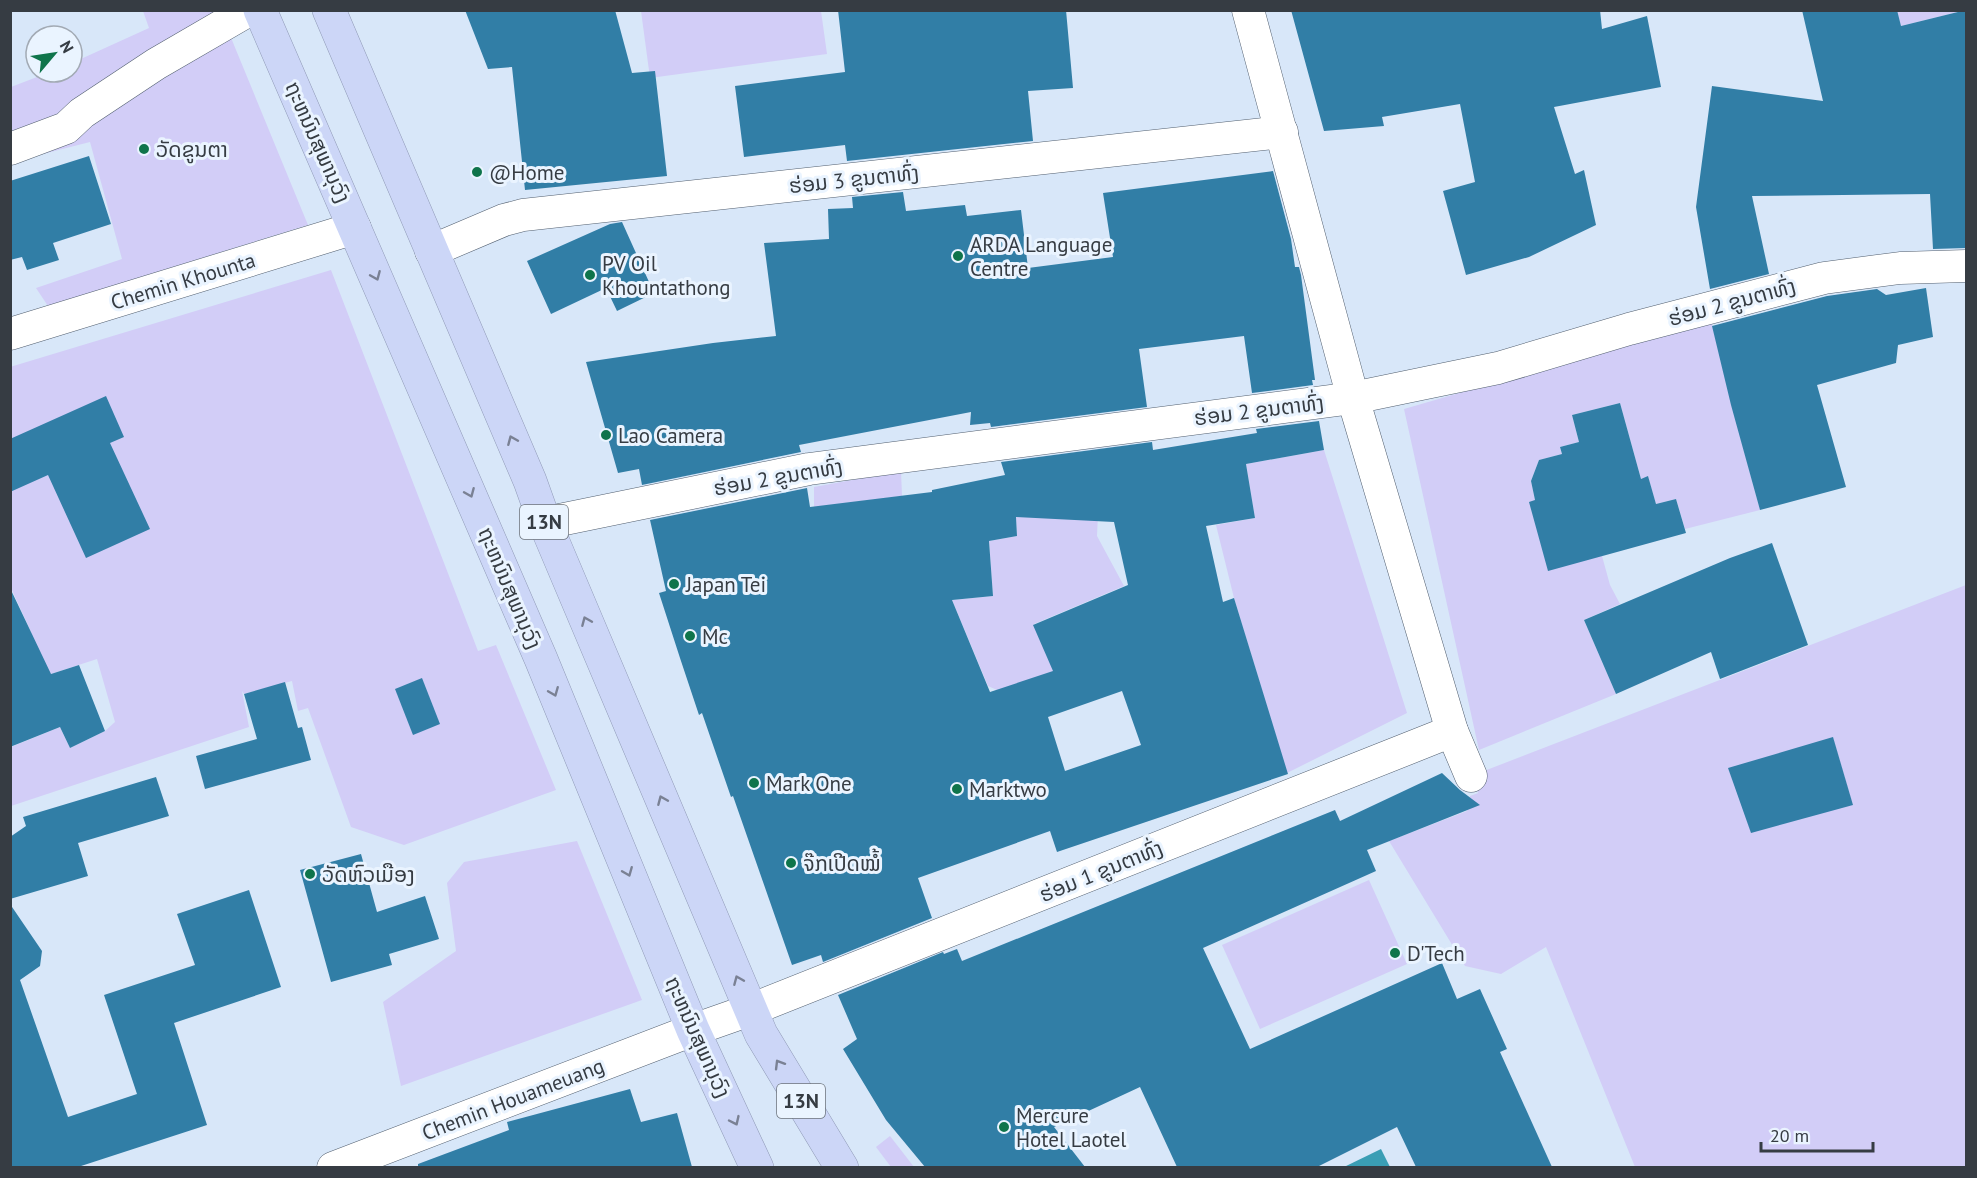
<svg xmlns="http://www.w3.org/2000/svg" width="1977" height="1178" font-family="'PT Sans','Noto Sans Lao',sans-serif">
	<rect width="100%" height="100%" fill="#d8e7f9"/>
	<!-- green -->
	<g fill="#d2cdf7">
		<path d="M 143,11 L 220,11 L 308,225 L 48,306 L 36,288 L 122,259 L 90,142 L 11,162 L 11,87 L 50,72 L 72,72 L 72,63 L 149,28 Z"/>
		<path d="M 641,11 L 821,11 L 827,54 L 650,78 Z"/>
		<path d="M 1897,11 L 1962,11 L 1901,26 Z"/>
		<path d="M 331,270 L 478,651 L 496,645 L 556,790 L 404,845 L 351,827 L 308,708 L 298,711 L 292,681 L 244,694 L 242,691 L 249,727 L 11,806 L 11,747 L 60,727 L 70,748 L 105,731 L 115,722 L 97,659 L 48,675 L 11,641 L 31,632 L 11,588 L 10,367 Z"/>
		<path d="M 1711,320 L 1731,402 L 1760,510 L 1685,529 L 1676,499 L 1656,504 L 1648,477 L 1641,479 L 1620,403 L 1572,415 L 1579,442 L 1560,447 L 1562,454 L 1539,460 L 1531,481 L 1535,500 L 1602,556 L 1610,585 L 1620,604 L 1584,620 L 1616,694 L 1479,750 L 1404,409 Z"/>
		<path d="M 1324,450 L 1407,713 L 1287,773 L 1234,598 L 1216,525 L 1255,518 L 1246,464 Z"/>
		<path d="M 901,471 L 902,496 L 814,507 L 814,487 Z"/>
		<path d="M 1099,493 L 1097,536 L 1124,586 L 1034,624 L 1048,659 L 1068,668 L 997,690 L 988,686 L 952,600 L 993,596 L 989,541 L 1017,536 L 1016,517 Z"/>
		<path d="M 1966,585 L 1966,1167 L 1635,1167 L 1546,947 L 1501,974 L 1465,966 L 1389,841 L 1467,811 L 1470,796 L 1478,793 L 1471,776 Z"/>
		<path d="M 577,841 L 642,1000 L 401,1086 L 383,1002 L 456,951 L 447,883 L 464,862 Z"/>
		<path d="M 1369,880 L 1407,964 L 1260,1029 L 1222,945 Z"/>
		<path d="M 890,1136 L 914,1167 L 891,1167 L 876,1147 Z"/>
	</g>
	<!-- water -->
	<path fill="#3a9eb5" d="M 1381,1149 L 1390,1167 L 1344,1167 Z"/>
	<!-- building -->
	<g fill="#317ea6" fill-rule="evenodd">
		<path d="M 465,10 L 615,10 L 632,73 L 655,71 L 667,176 L 525,190 L 512,67 L 488,69 Z"/>
		<path d="M 838,10 L 1066,10 L 1073,88 L 1028,91 L 1033,141 L 847,161 L 845,145 L 744,157 L 735,86 L 845,72 Z"/>
		<path d="M 1291,10 L 1600,10 L 1602,29 L 1647,16 L 1661,87 L 1554,107 L 1575,174 L 1584,170 L 1596,225 L 1529,257 L 1466,275 L 1443,191 L 1475,182 L 1460,104 L 1382,117 L 1384,126 L 1324,131 Z"/>
		<path d="M 1802,10 L 1897,10 L 1901,26 L 1966,10 L 1966,248 L 1933,249 L 1930,194 L 1752,196 L 1769,274 L 1710,289 L 1696,207 L 1712,86 L 1823,101 Z"/>
		<path d="M 89,156 L 111,224 L 53,243 L 59,260 L 27,270 L 22,257 L 10,260 L 10,181 Z"/>
		<path d="M 1273,171 L 1291,239 L 1295,267 L 1299,267 L 1301,275 L 1315,380 L 1312,380 L 1313,385 L 1252,393 L 1244,336 L 1139,349 L 1147,407 L 991,427 L 990,423 L 970,425 L 971,412 L 799,445 L 801,452 L 642,485 L 639,469 L 618,473 L 586,362 L 713,343 L 776,336 L 764,243 L 829,239 L 828,209 L 853,208 L 852,197 L 903,192 L 906,211 L 965,205 L 967,216 L 1021,210 L 1028,268 L 1113,257 L 1103,193 Z"/>
		<path d="M 622,222 L 654,293 L 617,311 L 606,288 L 551,314 L 527,261 L 610,224 Z"/>
		<path d="M 1926,288 L 1933,337 L 1898,345 L 1896,363 L 1817,385 L 1846,487 L 1760,510 L 1731,405 L 1712,326 L 1827,296 L 1877,289 L 1886,295 Z"/>
		<path d="M 106,396 L 124,437 L 110,443 L 150,529 L 86,558 L 48,475 L 10,492 L 10,439 Z"/>
		<path d="M 1620,403 L 1641,479 L 1648,476 L 1656,504 L 1676,499 L 1686,533 L 1548,571 L 1529,502 L 1535,500 L 1531,481 L 1539,460 L 1562,454 L 1560,447 L 1579,442 L 1572,415 Z"/>
		<path d="M 1319,421 L 1324,450 L 1246,464 L 1255,518 L 1206,526 L 1223,602 L 1234,598 L 1288,774 L 1057,852 L 1050,831 L 918,878 L 932,918 L 823,962 L 821,955 L 792,965 L 733,796 L 731,797 L 702,713 L 699,715 L 680,658 L 659,593 L 666,591 L 650,520 L 807,488 L 810,507 L 932,492 L 932,490 L 1005,475 L 1001,462 L 1152,442 L 1153,450 L 1257,433 L 1256,429 ZM 1016,517 L 1114,522 L 1128,585 L 1033,625 L 1053,671 L 990,692 L 952,600 L 993,596 L 989,541 L 1017,536 ZM 1122,691 L 1141,745 L 1065,771 L 1048,717 Z"/>
		<path d="M 1772,543 L 1808,645 L 1720,679 L 1711,652 L 1616,694 L 1584,620 L 1730,558 Z"/>
		<path d="M 10,588 L 51,674 L 79,665 L 105,731 L 70,748 L 60,727 L 10,747 Z"/>
		<path d="M 422,678 L 440,724 L 413,735 L 395,689 Z"/>
		<path d="M 285,682 L 298,728 L 302,727 L 311,760 L 205,789 L 196,756 L 257,739 L 244,694 Z"/>
		<path d="M 1833,737 L 1853,805 L 1751,833 L 1728,768 Z"/>
		<path d="M 1442,773 L 1460,790 L 1480,805 L 1367,850 L 1376,871 L 1203,948 L 1250,1049 L 1442,963 L 1457,999 L 1480,989 L 1507,1049 L 1500,1052 L 1552,1167 L 1416,1167 L 1397,1127 L 1317,1167 L 1177,1167 L 1140,1087 L 1054,1127 L 1085,1167 L 925,1167 L 886,1120 L 843,1049 L 857,1039 L 838,995 L 943,952 L 944,954 L 957,949 L 962,961 L 1335,810 L 1340,821 Z"/>
		<path d="M 156,777 L 169,816 L 78,843 L 88,876 L 10,899 L 10,837 L 26,826 L 23,817 Z"/>
		<path d="M 361,854 L 377,912 L 425,896 L 439,939 L 389,954 L 392,965 L 331,982 L 300,870 Z"/>
		<path d="M 249,890 L 281,987 L 174,1023 L 207,1125 L 78,1167 L 10,1167 L 10,904 L 42,951 L 40,966 L 20,980 L 68,1117 L 137,1094 L 104,995 L 195,965 L 177,914 Z"/>
		<path d="M 630,1089 L 641,1122 L 677,1113 L 692,1167 L 418,1167 L 418,1164 L 509,1130 L 507,1122 Z"/>
	</g>
	<g fill="none" stroke-linecap="round" stroke-linejoin="round">
		<defs>
			<g id="minor">
				<path d="M 1248,10 L 1353,398 L 1452,731 L 1471,776"/>
				<path d="M 10,149 L 66,128 L 82,113 L 156,64 L 249,10"/>
				<path d="M 431,251 L 504,220 L 523,215 L 1282,132"/>
				<path d="M 10,334 L 355,228"/>
				<path d="M 545,523 L 809,469 L 1353,398 L 1498,368 L 1629,329 L 1824,278 L 1900,268 L 1966,266"/>
				<path d="M 333,1168 L 693,1030 L 750,1010 L 1452,731"/>
			</g>
			<g id="trunk">
				<path d="M 260,10 L 541,659 L 693,1030 L 757,1168"/>
				<path d="M 329,10 L 530,481 L 545,523 L 761,1034 L 842,1168"/>
			</g>
		</defs>
		<!-- minor casing -->
		<use href="#minor" stroke="#525f6f" stroke-width="33"/>
		<!-- trunk casing -->
		<use href="#trunk" stroke="#909ab7" stroke-width="34"/>
		<!-- minor -->
		<use href="#minor" stroke="#fff" stroke-width="32"/>
		<!-- trunk -->
		<use href="#trunk" stroke="#ccd6f7" stroke-width="33"/>
	</g>
	<!-- one-way arrows -->
	<defs><path id="oneway-chevron" d="M-2-3.5L2.5 0L-2 3.5" fill="none" stroke-width="1.6" stroke-linecap="round" stroke-linejoin="round" transform="scale(1.5)"/></defs>
	<g stroke="#7a8194">
		<use href="#oneway-chevron" transform="translate(376 276) rotate(67)"/>
		<use href="#oneway-chevron" transform="translate(512 440) rotate(-113)"/>
		<use href="#oneway-chevron" transform="translate(470 493) rotate(67)"/>
		<use href="#oneway-chevron" transform="translate(586 621) rotate(-113)"/>
		<use href="#oneway-chevron" transform="translate(554 692) rotate(68)"/>
		<use href="#oneway-chevron" transform="translate(662 800) rotate(-113)"/>
		<use href="#oneway-chevron" transform="translate(628 872) rotate(68)"/>
		<use href="#oneway-chevron" transform="translate(738 980) rotate(-113)"/>
		<use href="#oneway-chevron" transform="translate(779 1064) rotate(-121)"/>
		<use href="#oneway-chevron" transform="translate(735 1121) rotate(65)"/>
	</g>
	<!-- markers -->
	<g fill="#0f744b" stroke="#eaf4ff" stroke-width="2">
		<circle cx="144" cy="149" r="6"/>
		<circle cx="477" cy="172" r="6"/>
		<circle cx="958" cy="256" r="6"/>
		<circle cx="590" cy="275" r="6"/>
		<circle cx="606" cy="435" r="6"/>
		<circle cx="674" cy="584" r="6"/>
		<circle cx="690" cy="636" r="6"/>
		<circle cx="754" cy="783" r="6"/>
		<circle cx="957" cy="789" r="6"/>
		<circle cx="791" cy="863" r="6"/>
		<circle cx="310" cy="874" r="6"/>
		<circle cx="1395" cy="953" r="6"/>
		<circle cx="1004" cy="1127" r="6"/>
	</g>
	<g text-anchor="middle" dominant-baseline="central" stroke-width="6" stroke-linejoin="round" paint-order="stroke">
		<!-- shield labels -->
		<g fill="#eaf4ff" stroke="#6c737b" stroke-width="1.5">
			<rect x="520" y="505" width="48" height="34" rx="4.5"/>
			<rect x="777" y="1084" width="48" height="34" rx="4.5"/>
		</g>
		<g font-size="20" font-weight="bold" fill="#363c43">
			<text x="544" y="522">13N</text>
			<text x="801" y="1101">13N</text>
		</g>
		<!-- street labels -->
		<g font-size="21" fill="#363c43" stroke="#eaf4ff">
			<text transform="translate(318 142) rotate(66)">ຖະຫນົນສຸພານຸວົງ</text>
			<text transform="translate(854 179) rotate(-6)">ຮ່ອມ 3 ຂູນຕາທົ່ງ</text>
			<text transform="translate(183 281) rotate(-17)">Chemin Khounta</text>
			<text transform="translate(1732 302) rotate(-15)">ຮ່ອມ 2 ຂູນຕາທົ່ງ</text>
			<text transform="translate(1259 410) rotate(-7)">ຮ່ອມ 2 ຂູນຕາທົ່ງ</text>
			<text transform="translate(778 477) rotate(-10)">ຮ່ອມ 2 ຂູນຕາທົ່ງ</text>
			<text transform="translate(510 588) rotate(67)">ຖະຫນົນສຸພານຸວົງ</text>
			<text transform="translate(1101 871) rotate(-22)">ຮ່ອມ 1 ຂູນຕາທົ່ງ</text>
			<text transform="translate(698 1037) rotate(66)">ຖະຫນົນສຸພານຸວົງ</text>
			<text transform="translate(513 1099) rotate(-21)">Chemin Houameuang</text>
		</g>
		<!-- poi labels -->
		<g font-size="21" fill="#363c43" stroke="#eaf4ff" text-anchor="start">
			<text x="156" y="149">ວັດຂູນຕາ</text>
			<text x="489" y="172">@Home</text>
			<text x="970" y="244">ARDA Language<tspan x="970" dy="24">Centre</tspan></text>
			<text x="602" y="263">PV Oil<tspan x="602" dy="24">Khountathong</tspan></text>
			<text x="618" y="435">Lao Camera</text>
			<text x="686" y="584">Japan Tei</text>
			<text x="702" y="636">Mc</text>
			<text x="766" y="783">Mark One</text>
			<text x="969" y="789">Marktwo</text>
			<text x="803" y="863">ຈ໊ກເປີດໝ້ໍ</text>
			<text x="322" y="874">ວັດຫົວເມືອງ</text>
			<text x="1407" y="953">D'Tech</text>
			<text x="1016" y="1115">Mercure<tspan x="1016" dy="24">Hotel Laotel</tspan></text>
		</g>
	</g>
	<!-- border -->
	<rect width="1977" height="1178" fill="none" stroke="#363c43" stroke-width="24"/>
	<!-- north arrow -->
	<g transform="translate(54 54) rotate(61)"><circle r="28" fill="#eaf4ff" stroke="#a2aab4" stroke-width="1.5"/>
	<path d="M0-4.5L10 22L0 15L-10 22Z" fill="#0f744b"/>
	<text y="-9" font-size="16" font-weight="bold" text-anchor="middle" fill="#363c43">N</text>
	</g>
	<!-- scale -->
	<path d="M1761 1142v9h112v-9" fill="none" stroke="#363c43" stroke-width="3"/>
	<text x="1770" y="1142" font-size="18" fill="#363c43" stroke="#eaf4ff" stroke-width="4.5" paint-order="stroke">20 m</text>
</svg>
